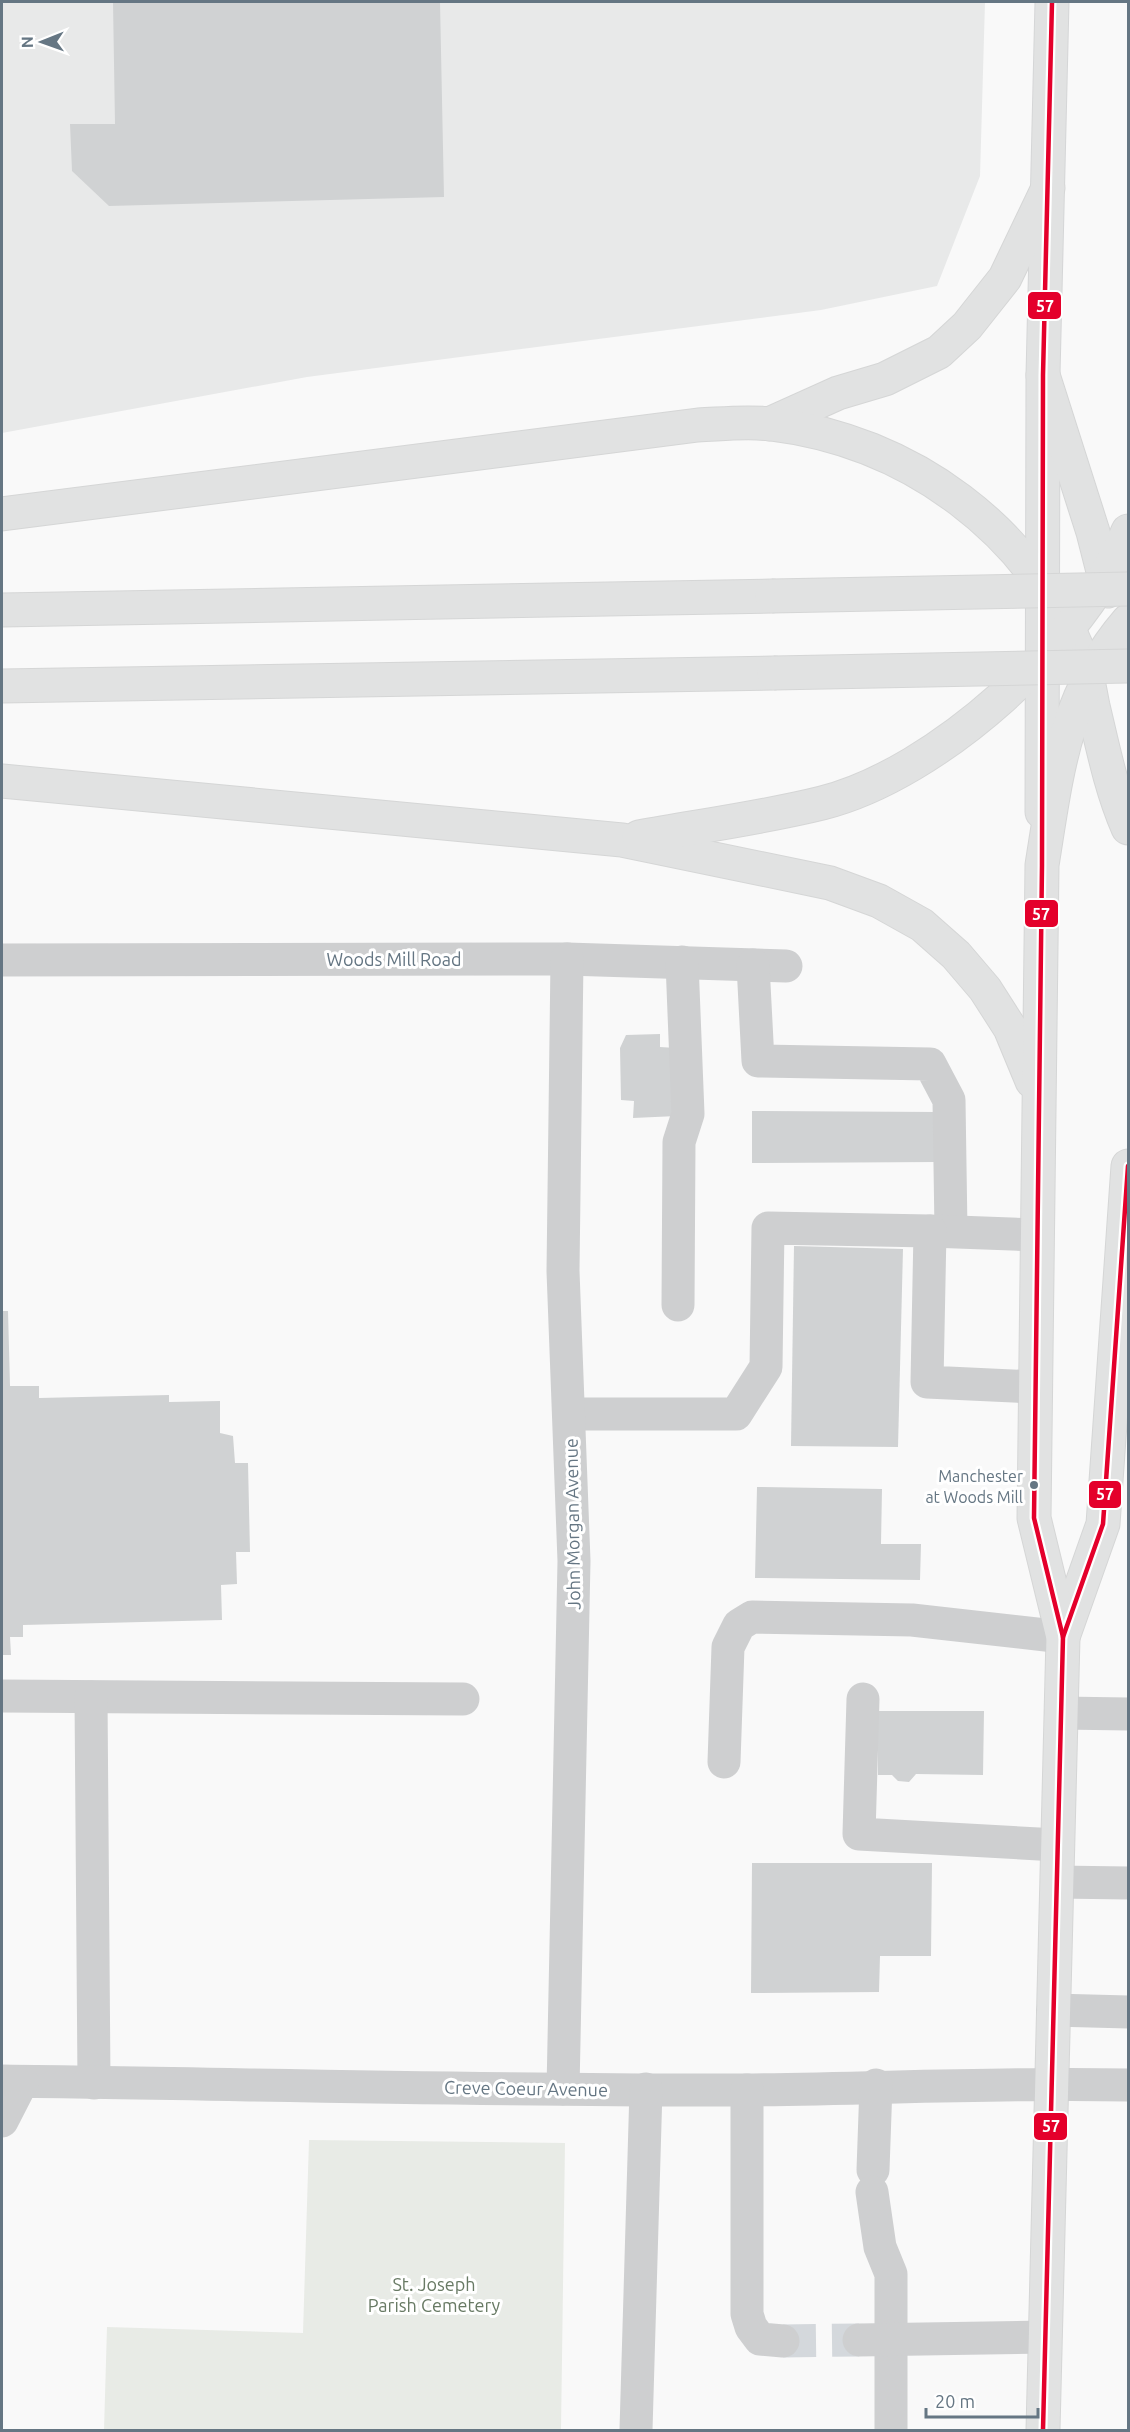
<svg xmlns="http://www.w3.org/2000/svg" width="1130" height="2432" font-family="Ubuntu,sans-serif">
	<rect width="100%" height="100%" fill="#f9f9f9"/>
	<!-- built -->
	<path fill="#e8e9e9" d="M 2,2 L 985,2 L 980,176 L 937,286 L 821,310 L 307,377 L 2,433 Z"/>
	<!-- green -->
	<path fill="#e8ebe6" d="M 309,2140 L 565,2143 L 561,2430 L 104,2430 L 107,2327 L 303,2333 Z"/>
	<!-- building -->
	<g fill="#d0d2d3">
		<path d="M 113,2 L 440,2 L 444,197 L 109,206 L 72,171 L 70,124 L 115,124 Z"/>
		<path d="M 660,1034 L 660,1047 L 676,1048 L 677,1116 L 633,1118 L 634,1101 L 621,1100 L 620,1048 L 626,1035 Z"/>
		<path d="M 752,1111 L 938,1112 L 938,1162 L 752,1163 Z"/>
		<path d="M 794,1246 L 903,1249 L 898,1447 L 791,1446 Z"/>
		<path d="M 2,1311 L 8,1311 L 10,1386 L 39,1386 L 39,1398 L 169,1395 L 169,1402 L 220,1401 L 220,1433 L 233,1436 L 235,1463 L 248,1463 L 250,1552 L 236,1552 L 237,1584 L 221,1585 L 222,1620 L 23,1625 L 23,1637 L 10,1637 L 11,1655 L 2,1655 Z"/>
		<path d="M 757,1487 L 882,1489 L 881,1544 L 921,1544 L 920,1580 L 755,1578 Z"/>
		<path d="M 878,1711 L 984,1711 L 983,1775 L 916,1774 L 909,1782 L 898,1781 L 892,1775 L 878,1775 Z"/>
		<path d="M 752,1863 L 932,1863 L 931,1956 L 880,1956 L 879,1992 L 751,1993 Z"/>
	</g>
	<g fill="none" stroke-linecap="round" stroke-linejoin="round">
		<!-- minor-tunnel -->
		<path stroke="#d4d8dc" stroke-width="33" stroke-dasharray="33 16" stroke-linecap="butt" d="M 783,2341 L 859,2340"/>
		<defs>
			<path id="major" d="M 1042,812 L 1043,375 L 1052,2"/>
			<g id="highway">
				<path d="M 1043,375 L 1093,532 L 1108,591"/>
				<path d="M 769,424 L 838,393 L 885,379 L 939,352 L 967,326 L 1005,278 L 1048,188"/>
				<path d="M 2,514 L 698,425 C 722,424 747,421 771,424 C 910,441 1032,530 1083,662 C 1088,676 1090,692 1093,706 C 1103,748 1111,789 1128,828"/>
				<path d="M 2,610 L 772,596"/>
				<path d="M 2,686 L 774,673"/>
				<path d="M 2,781 L 622,840 L 830,883 L 879,901 L 922,925 L 956,955 L 985,989 L 1010,1028 L 1032,1081"/>
				<path d="M 639,837 C 699,826 762,818 822,803 C 938,774 1084,641 1128,531"/>
				<path d="M 1063,1637 L 1103,1524 L 1128,1166"/>
				<path d="M 1043,2430 L 1063,1637 L 1034,1518 L 1042,865 C 1057,772 1064,695 1128,621"/>
			</g>
		</defs>
		<!-- major casing -->
		<use href="#major" stroke="#d5d6d7" stroke-width="35"/>
		<!-- highway casing -->
		<use href="#highway" stroke="#d5d6d6" stroke-width="35"/>
		<!-- minor -->
		<g stroke="#cecfd0" stroke-width="33">
			<path d="M 2,960 L 567,959 L 786,966"/>
			<path d="M 753,965 L 758,1061 L 930,1064 L 949,1100 L 951,1231"/>
			<path d="M 930,1231 L 1036,1235"/>
			<path d="M 678,1305 L 679,1142 L 688,1114 L 682,962"/>
			<path d="M 570,1414 L 736,1414 L 766,1367 L 768,1228 L 930,1231 L 927,1382 L 1035,1387"/>
			<path d="M 2,1696 L 463,1699"/>
			<path d="M 91,1697 L 94,2083"/>
			<path d="M 863,1699 L 859,1834 L 1057,1845"/>
			<path d="M 1061,1713 L 1128,1714"/>
			<path d="M 724,1762 L 728,1647 L 739,1625 L 752,1617 L 912,1620 L 1063,1637"/>
			<path d="M 1057,1882 L 1128,1883"/>
			<path d="M 1053,2010 L 1128,2012"/>
			<path d="M 2,2081 C 249,2084 496,2091 743,2090 C 872,2089 1000,2082 1128,2085"/>
			<path d="M 563,2089 L 574,1561 L 563,1271 L 567,959"/>
			<path d="M 747,2090 L 747,2314 L 751,2327 L 760,2339 L 783,2341"/>
			<path d="M 2,2121 L 22,2082"/>
			<path d="M 873,2170 L 876,2085"/>
			<path d="M 872,2192 L 880,2247 L 891,2274 L 891,2430"/>
			<path d="M 859,2340 L 1045,2337"/>
			<path d="M 636,2430 L 646,2089"/>
		</g>
		<!-- major -->
		<use href="#major" stroke="#e1e2e2" stroke-width="33"/>
		<!-- highway -->
		<use href="#highway" stroke="#e1e2e2" stroke-width="33"/>
		<defs>
			<g id="highway-bridge">
				<path d="M 772,596 L 1128,589"/>
				<path d="M 774,673 L 1128,666"/>
			</g>
		</defs>
		<!-- highway-bridge casing -->
		<use href="#highway-bridge" stroke="#d5d6d6" stroke-width="35" stroke-linecap="butt"/>
		<!-- highway-bridge -->
		<use href="#highway-bridge" stroke="#e1e2e2" stroke-width="33"/>
		<defs>
			<g id="bus-1">
				<path d="M 1063,1637 L 1103,1524 L 1128,1166"/>
				<path d="M 1043,2430 L 1063,1637 L 1034,1518 L 1042,865 L 1043,375 L 1052,2"/>
			</g>
		</defs>
		<!-- bus-1 casing -->
		<use href="#bus-1" stroke="#fff" stroke-width="9"/>
		<!-- bus-1 -->
		<use href="#bus-1" stroke="#e4002b" stroke-width="4.5"/>
	</g>
	<!-- markers -->
	<circle fill="#657683" stroke="#fff" stroke-width="2" cx="1034" cy="1485" r="5"/>
	<g text-anchor="middle" dominant-baseline="central" stroke-width="6" stroke-linejoin="round" paint-order="stroke">
		<!-- bus labels -->
		<g font-size="16" fill="#657683" stroke="#fff" text-anchor="end">
			<text x="1023" y="1476">Manchester<tspan x="1023" dy="21">at Woods Mill</tspan></text>
		</g>
		<!-- street labels -->
		<g font-size="18" fill="#657683" stroke="#fff">
			<text x="394" y="959">Woods Mill Road</text>
			<text transform="translate(572 1524) rotate(-91)">John Morgan Avenue</text>
			<text transform="translate(526 2088) rotate(1)">Creve Coeur Avenue</text>
		</g>
		<!-- park labels -->
		<g font-size="18" fill="#687a64" stroke="#fff">
			<text x="434" y="2284">St. Joseph<tspan x="434" dy="21">Parish Cemetery</tspan></text>
		</g>
	</g>
	<g stroke="#fff" stroke-width="2">
		<rect x="1027" y="291" width="35" height="29" rx="6" fill="#e4002b"/>
		<rect x="1024" y="899" width="35" height="29" rx="6" fill="#e4002b"/>
		<rect x="1088" y="1480" width="34" height="29" rx="6" fill="#e4002b"/>
		<rect x="1033" y="2112" width="35" height="29" rx="6" fill="#e4002b"/>
	</g>
	<g font-size="16" text-anchor="middle" font-weight="bold" fill="#fff">
		<text x="1045" y="312">57</text>
		<text x="1041" y="920">57</text>
		<text x="1105" y="1500">57</text>
		<text x="1051" y="2132">57</text>
	</g>
	<!-- border -->
	<rect width="1130" height="2432" fill="none" stroke="#657683" stroke-width="6"/>
	<!-- north arrow -->
	<g transform="translate(42 42) rotate(269)" stroke="#ffffff" stroke-width="4.5" paint-order="stroke">
	<path d="M0-4.5L10 22L0 15L-10 22Z" fill="#657683"/>
	<text y="-9" font-size="16" font-weight="bold" text-anchor="middle" fill="#657683">N</text>
	</g>
	<!-- scale -->
	<path d="M926 2408v9h112v-9" fill="none" stroke="#657683" stroke-width="3"/>
	<text x="935" y="2408" font-size="18" fill="#657683" stroke="#ffffff" stroke-width="4.5" paint-order="stroke">20 m</text>
</svg>
